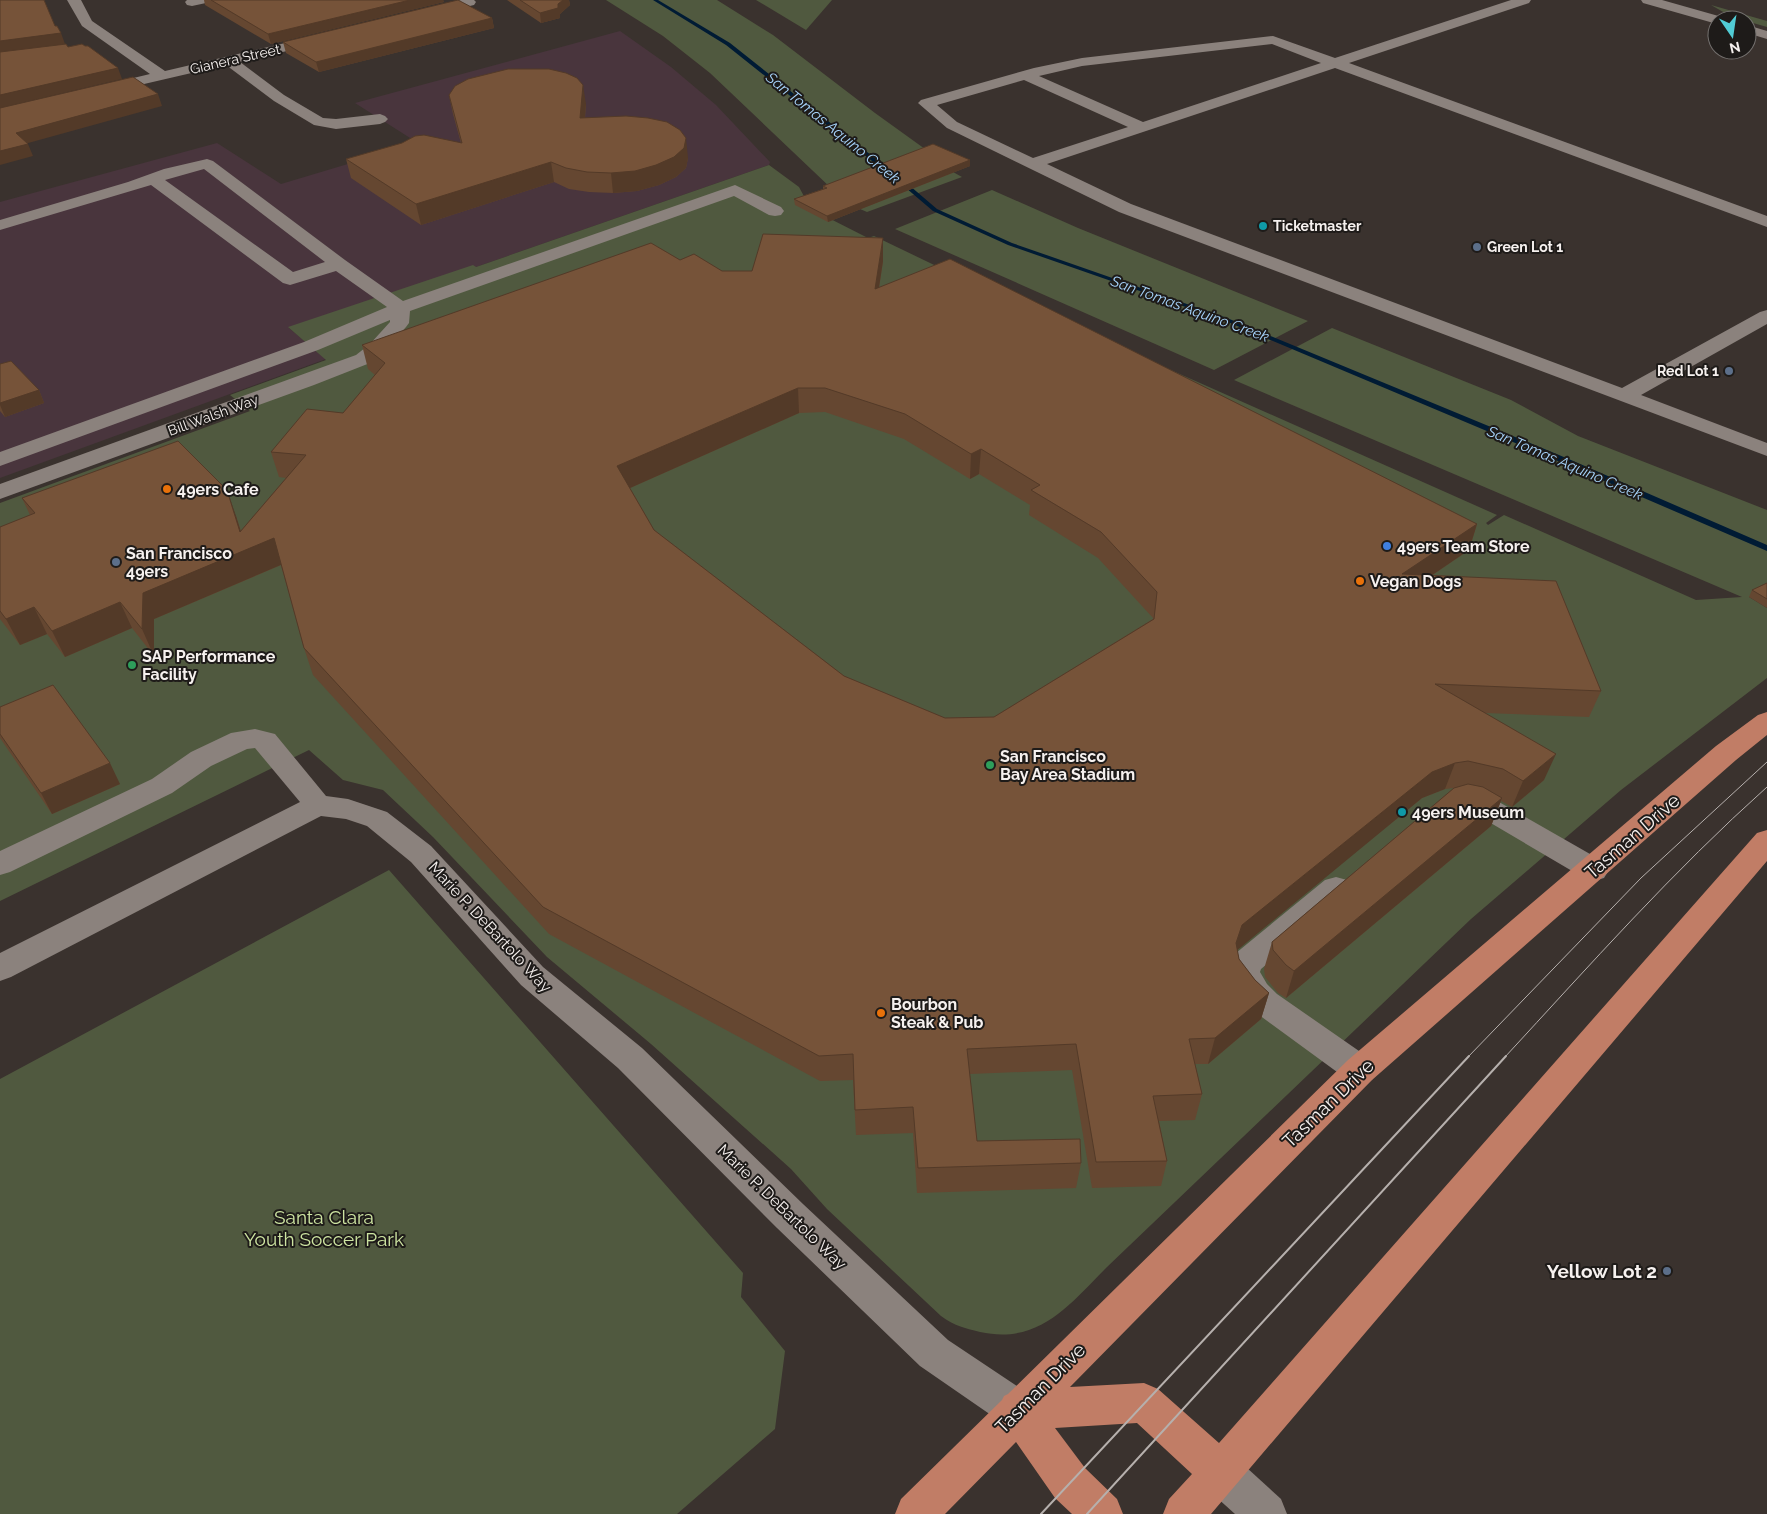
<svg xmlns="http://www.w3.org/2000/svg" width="1767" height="1514" font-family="Raleway,sans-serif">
	<rect width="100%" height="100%" fill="#3a322e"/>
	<!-- industrial -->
	<path fill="#49353d" d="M 620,31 L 671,67 L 716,105 L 770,162 L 769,165 L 476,267 L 289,328 L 326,359 L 0,478 L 0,202 L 217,143 L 281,184 L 418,143 L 355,103 Z"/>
	<!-- green -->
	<g fill="#50593f">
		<path d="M 606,0 L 717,0 L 773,35 L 875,113 L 925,149 L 832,189 L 710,73 L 663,36 Z"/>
		<path d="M 756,0 L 832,0 L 806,30 Z"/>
		<path d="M 1711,5 L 1767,21 L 1767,27 L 1732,17 Z"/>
		<path d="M 769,165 L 799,187 L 806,200 L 799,203 L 868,238 L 874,236 L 955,275 L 957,275 L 1497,515 L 1486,523 L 1488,525 L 1504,515 L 1696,600 L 1742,597 L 1234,380 L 1332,328 L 1511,400 L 1578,436 L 1767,510 L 1767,588 L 1749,597 L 1767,608 L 1767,678 L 1621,790 L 1471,919 L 1107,1267 C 1070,1304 1040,1345 980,1332 C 964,1328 955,1326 941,1316 L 827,1209 L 791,1169 L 651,1044 L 547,957 L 433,837 L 383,790 L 343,780 L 309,750 L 0,901 L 0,503 L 250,411 L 230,395 L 326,360 L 288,327 L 473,265 L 476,267 Z"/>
		<path d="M 953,172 L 962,177 L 867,212 L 860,209 Z"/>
		<path d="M 992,190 L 1078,228 L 1308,321 L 1214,370 L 895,229 Z"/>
		<path d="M 389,870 L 743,1273 L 741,1297 L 785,1351 L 775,1429 L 677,1514 L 0,1514 L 0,1079 Z"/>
	</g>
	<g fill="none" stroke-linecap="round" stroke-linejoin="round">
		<!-- stream -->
		<g fill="#001b34" fill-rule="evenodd">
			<path d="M 653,0 L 658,0 L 730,43 L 891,171 L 891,173 L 887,173 L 726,45 Z"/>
			<path d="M 899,180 L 903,180 L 937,209 L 1012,243 L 1227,318 L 1571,460 L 1767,545 L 1767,551 L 1565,464 L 1223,320 L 1008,245 L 933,211 L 899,182 Z"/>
		</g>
		<!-- minor -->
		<g fill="#8b827d" fill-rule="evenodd">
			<path d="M 67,0 L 81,0 L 92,21 L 165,71 L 320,35 L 325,36 L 327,39 L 325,42 L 240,62 L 284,95 L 323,118 L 336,119 L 380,114 L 385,116 L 388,119 L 385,122 L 380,124 L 336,129 L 314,125 L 274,101 L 226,65 L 101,94 L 96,93 L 94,90 L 96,87 L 150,74 L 82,26 Z"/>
			<path d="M 187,0 L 208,0 L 206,3 L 192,6 L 187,5 L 185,2 Z"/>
			<path d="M 461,0 L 474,0 L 476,2 L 474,5 L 427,16 L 420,12 L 422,9 Z"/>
			<path d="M 1511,0 L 1531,0 L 1529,3 L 1349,63 L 1767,216 L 1767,227 L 1335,68 L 1047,164 L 1131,204 L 1622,388 L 1760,312 L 1767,310 L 1767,324 L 1641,395 L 1767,443 L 1767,456 L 1119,212 L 947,128 L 918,103 L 921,100 L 1034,68 L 1082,58 L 1273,36 L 1335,58 ZM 1272,44 L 1321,63 L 1143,122 L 1039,76 L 1082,66 ZM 1024,80 L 1128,127 L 1033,158 L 957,122 L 937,105 Z"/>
			<path d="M 1641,0 L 1662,0 L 1722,17 L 1724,20 L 1717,20 L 1717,24 L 1643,3 Z"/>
			<path d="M 1747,25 L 1767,31 L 1767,39 L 1747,33 Z"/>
			<path d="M 207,159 L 213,161 L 345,260 L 403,301 L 735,185 L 781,207 L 784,211 L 781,215 L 775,216 L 769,215 L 734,196 L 410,311 L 409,323 L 406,327 L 384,352 L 370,363 L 314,385 L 0,499 L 0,484 L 356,355 L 370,344 L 390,322 L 390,320 L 318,350 L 0,466 L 0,452 L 304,342 L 387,307 L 336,271 L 290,285 L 283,283 L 151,185 L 0,230 L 0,220 L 128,182 L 164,169 ZM 204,169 L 325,262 L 293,272 L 165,180 Z"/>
			<path d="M 255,729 L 275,734 L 326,796 L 348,799 L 387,812 L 431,846 L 543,967 L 642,1048 L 803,1204 L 948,1340 L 1032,1396 L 1038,1410 L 1032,1424 L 1018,1430 L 1004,1424 L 920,1366 L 777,1228 L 618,1068 L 521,985 L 411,862 L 367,826 L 346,819 L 321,816 L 11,977 L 0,981 L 0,953 L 300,802 L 255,748 L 247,749 L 211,766 L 172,793 L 10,872 L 0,875 L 0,851 L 152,779 L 191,752 L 231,733 Z"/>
			<path d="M 1461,789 L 1492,798 L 1604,862 L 1609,870 L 1604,878 L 1594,881 L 1584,878 L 1472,812 L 1451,806 L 1447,799 L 1451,792 Z"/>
			<path d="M 1336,877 L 1347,880 L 1351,888 L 1347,896 L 1261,969 L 1260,972 L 1267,984 L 1277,994 L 1372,1060 L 1377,1070 L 1372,1080 L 1360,1084 L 1348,1080 L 1255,1012 L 1238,993 L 1228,972 L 1236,953 L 1325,880 Z"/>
			<path d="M 1220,1451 L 1235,1457 L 1281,1499 L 1287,1514 L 1235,1514 L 1205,1487 L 1199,1472 L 1205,1457 Z"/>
		</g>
		<!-- major -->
		<path fill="#c17d66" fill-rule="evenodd" d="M 1767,712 L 1767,735 L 1736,760 L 1372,1080 L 1070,1387 L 1144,1383 L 1158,1389 L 1219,1443 L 1757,833 L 1767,830 L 1767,861 L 1211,1514 L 1163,1514 L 1169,1499 L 1192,1474 L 1137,1423 L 1055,1428 L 1085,1468 L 1117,1499 L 1123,1514 L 1072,1514 L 1055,1498 L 1016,1442 L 945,1514 L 895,1514 L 901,1499 L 1002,1400 L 1004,1396 L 1008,1394 L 1348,1060 L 1716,746 L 1758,715 Z"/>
		<!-- tram-far1 -->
		<g stroke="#b6b0ad" stroke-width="1">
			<path d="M 1468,1057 L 1641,878 L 1767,762"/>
			<path d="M 1505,1057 C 1590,965 1673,871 1767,787"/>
		</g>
		<!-- tram -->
		<g stroke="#b6b0ad" stroke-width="2">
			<path d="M 1041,1514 L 1469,1056"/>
			<path d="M 1087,1514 L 1506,1056"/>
		</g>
	</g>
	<!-- wall -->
	<g fill="#654731" fill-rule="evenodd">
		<path d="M 204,0 L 443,0 L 444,2 L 271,44 L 205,5 Z"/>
		<path d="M 507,0 L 569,0 L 570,5 L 560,14 L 560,18 L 541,23 Z"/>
		<path d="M 492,18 L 494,28 L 319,72 L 286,53 L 283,42 Z"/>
		<path d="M 449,95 L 586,104 L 585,118 L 688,158 L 686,168 L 676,177 L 659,185 L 637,191 L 613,193 L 589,192 L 569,189 L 554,182 L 421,225 L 351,178 L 346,159 L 461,143 L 453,114 Z"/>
		<path d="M 970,160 L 970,166 L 828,222 L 795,205 L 794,199 L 823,189 L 823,186 Z"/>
		<path d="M 680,260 L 722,271 L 752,271 L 883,261 L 879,288 L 1477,524 L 1469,550 L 1431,576 L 1601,691 L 1589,717 L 1485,713 L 1544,780 L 1512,807 L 1501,801 L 1491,826 L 1286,998 L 1278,993 L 1265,977 L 1264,969 L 1272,942 L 1454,788 L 1445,789 L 1422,798 L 1237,949 L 1239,959 L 1255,980 L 1269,993 L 1261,1019 L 1208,1064 L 1195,1064 L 1202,1094 L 1195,1120 L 1159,1121 L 1167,1161 L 1161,1186 L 1092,1188 L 1072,1070 L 970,1074 L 977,1141 L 1081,1163 L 1076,1188 L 917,1193 L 913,1133 L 856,1135 L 853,1080 L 820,1081 L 549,934 L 313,675 L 304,648 L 281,565 L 154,619 L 154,656 L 132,628 L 65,657 L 47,634 L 20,645 L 0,619 L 0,527 L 30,515 L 22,498 L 236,516 L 241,531 L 286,478 L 279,477 L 271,452 L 343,413 L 375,375 L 368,369 L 362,345 ZM 825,412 L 904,439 L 970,479 L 979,474 L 1030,505 L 1029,515 L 1098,558 L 1153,618 L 1153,619 L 994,717 L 945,718 L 844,676 L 654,530 L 630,488 L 799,413 Z"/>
		<path d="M 0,364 L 39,390 L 44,403 L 5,417 L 0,411 Z"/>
		<path d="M 1767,583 L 1767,608 L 1749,597 L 1752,590 Z"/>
		<path d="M 0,707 L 120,784 L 52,814 L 0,738 Z"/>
	</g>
	<!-- shaded-wall -->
	<g fill="#533a28">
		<path d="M 410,0 L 443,0 L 444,2 L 271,44 L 268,34 Z"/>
		<path d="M 563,0 L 569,0 L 570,5 L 560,14 L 560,18 L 541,23 L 540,13 L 558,4 Z"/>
		<path d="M 492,18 L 494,28 L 319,72 L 316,62 Z"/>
		<path d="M 61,33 L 65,44 L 0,53 L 0,41 Z"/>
		<path d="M 118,68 L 122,79 L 0,108 L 0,95 Z"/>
		<path d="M 583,85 L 586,104 L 583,137 L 580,118 Z"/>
		<path d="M 158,94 L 162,106 L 21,145 L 16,133 Z"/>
		<path d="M 686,138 L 688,158 L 686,168 L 676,177 L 659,185 L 637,191 L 613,193 L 611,173 Z"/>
		<path d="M 28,144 L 33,156 L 0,165 L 0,151 Z"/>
		<path d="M 970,160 L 970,166 L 828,222 L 827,216 Z"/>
		<path d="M 551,162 L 554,182 L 421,225 L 416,204 Z"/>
		<path d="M 883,238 L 883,261 L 875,313 L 875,289 Z"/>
		<path d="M 798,388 L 799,413 L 621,492 L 617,466 Z"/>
		<path d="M 39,390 L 44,403 L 5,417 L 0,405 L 0,403 Z"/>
		<path d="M 981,449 L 979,474 L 970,479 L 971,454 Z"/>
		<path d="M 227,490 L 236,516 L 246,549 L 274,538 L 283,564 L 154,619 L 154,656 L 142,629 L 143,593 L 240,532 Z"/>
		<path d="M 1477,524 L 1469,550 L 1394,601 L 1402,574 Z"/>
		<path d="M 120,602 L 132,628 L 65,657 L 52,631 Z"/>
		<path d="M 34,607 L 47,634 L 20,645 L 6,619 Z"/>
		<path d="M 1556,754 L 1544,780 L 1512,807 L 1523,781 Z"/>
		<path d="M 110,763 L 120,784 L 52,814 L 41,793 Z"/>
		<path d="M 1455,763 L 1445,789 L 1422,798 L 1235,952 L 1236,943 L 1242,925 L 1432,772 Z"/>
		<path d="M 1502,798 L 1491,826 L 1286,998 L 1294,971 Z"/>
		<path d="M 1269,993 L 1261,1019 L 1208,1064 L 1215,1038 Z"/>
	</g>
	<!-- building -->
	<g fill="#765339" stroke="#533a28" fill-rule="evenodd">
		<path d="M 0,0 L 44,0 L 55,26 L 57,26 L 61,33 L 0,41 Z"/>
		<path d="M 211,0 L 410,0 L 268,34 Z"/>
		<path d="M 458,0 L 492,18 L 316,62 L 283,42 Z"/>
		<path d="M 520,0 L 563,0 L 558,4 L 558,8 L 540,13 Z"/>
		<path d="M 66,44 L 68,47 L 82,44 L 85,46 L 88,46 L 118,68 L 0,95 L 0,52 Z"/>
		<path d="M 508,69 L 549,69 L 566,73 L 577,78 L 583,85 L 580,118 L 626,116 L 648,118 L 667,122 L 680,130 L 686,138 L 684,148 L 674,157 L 656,165 L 635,171 L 611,173 L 587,172 L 566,168 L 551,162 L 416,204 L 346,159 L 402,143 L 415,136 L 424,135 L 462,143 L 449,95 L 455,86 L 468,79 Z"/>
		<path d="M 133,77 L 158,94 L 16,133 L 28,144 L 0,151 L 0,108 Z"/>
		<path d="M 933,144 L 970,160 L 827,216 L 794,199 L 827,188 L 823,186 Z"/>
		<path d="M 763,234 L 883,238 L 875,289 L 950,259 L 1477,524 L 1402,574 L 1556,581 L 1601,691 L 1435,684 L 1556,754 L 1523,781 L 1503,769 L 1468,761 L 1455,763 L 1432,772 L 1242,925 L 1236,943 L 1239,959 L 1255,980 L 1269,993 L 1215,1038 L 1189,1039 L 1202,1094 L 1153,1096 L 1167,1161 L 1096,1162 L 1076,1044 L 967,1049 L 977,1141 L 1080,1139 L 1081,1163 L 918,1168 L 913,1107 L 855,1110 L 853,1054 L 819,1056 L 543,907 L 304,648 L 274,538 L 143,593 L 142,629 L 120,602 L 52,631 L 34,607 L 6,619 L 0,611 L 0,527 L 35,513 L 22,498 L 178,441 L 227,490 L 240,532 L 306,455 L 271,452 L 307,409 L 343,413 L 385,363 L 362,345 L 651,243 L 680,260 L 694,254 L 722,271 L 752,271 ZM 798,388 L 825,388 L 905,414 L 971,454 L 981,449 L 1040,485 L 1031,490 L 1101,532 L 1157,592 L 1154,619 L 994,717 L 945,718 L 844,676 L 654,530 L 617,466 Z"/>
		<path d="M 11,361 L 39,390 L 0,403 L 0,364 Z"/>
		<path d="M 1767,583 L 1767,599 L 1752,590 Z"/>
		<path d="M 53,685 L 110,763 L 41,793 L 0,734 L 0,707 Z"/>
		<path d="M 1468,784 L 1483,787 L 1502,798 L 1294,971 L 1286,965 L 1273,950 L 1272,942 L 1454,788 Z"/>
	</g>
	<!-- markers -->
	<g fill="#0f9aa8" stroke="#1e1b19" stroke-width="2">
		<circle cx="1263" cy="226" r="5"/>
		<circle cx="1402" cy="812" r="5"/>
	</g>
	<g fill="#5c6f8a" stroke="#1e1b19" stroke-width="2">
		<circle cx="1477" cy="247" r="5"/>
		<circle cx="1729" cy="371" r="5"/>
		<circle cx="116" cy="562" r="5"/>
		<circle cx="1667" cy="1271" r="5"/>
	</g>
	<g fill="#e8710a" stroke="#1e1b19" stroke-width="2">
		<circle cx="167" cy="489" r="5"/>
		<circle cx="1360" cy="581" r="5"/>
		<circle cx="881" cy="1013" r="5"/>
	</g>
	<circle fill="#3f7fe0" stroke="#1e1b19" stroke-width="2" cx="1387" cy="546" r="5"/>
	<g fill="#2e9e5b" stroke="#1e1b19" stroke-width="2">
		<circle cx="132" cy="665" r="5"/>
		<circle cx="990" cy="765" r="5"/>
	</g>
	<g text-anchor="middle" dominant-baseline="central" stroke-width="4" stroke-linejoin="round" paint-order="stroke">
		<!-- far-street labels -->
		<g font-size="14" fill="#f6f1ef" stroke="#1e1b19">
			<text transform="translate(235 59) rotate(-13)">Gianera Street</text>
			<text transform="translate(213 415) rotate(-20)">Bill Walsh Way</text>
		</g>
		<!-- far-poi labels -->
		<g font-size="14" font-weight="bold" fill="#f6f1ef" stroke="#1e1b19" text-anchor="start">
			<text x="1273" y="226">Ticketmaster</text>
			<text x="1487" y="247">Green Lot 1</text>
			<text x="1719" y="371" text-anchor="end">Red Lot 1</text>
		</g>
		<!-- far-water labels -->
		<g font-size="15" font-style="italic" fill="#a6d3fa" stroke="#1e1b19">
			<text transform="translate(833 128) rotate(39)">San Tomas Aquino Creek</text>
			<text transform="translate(1190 309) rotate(20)">San Tomas Aquino Creek</text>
			<text transform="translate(1565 463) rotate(23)">San Tomas Aquino Creek</text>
		</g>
		<!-- poi labels -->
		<g font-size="16" font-weight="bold" fill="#f6f1ef" stroke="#1e1b19" text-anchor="start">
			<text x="177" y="489">49ers Cafe</text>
			<text x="1397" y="546">49ers Team Store</text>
			<text x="126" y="553">San Francisco<tspan x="126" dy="18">49ers</tspan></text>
			<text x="1370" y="581">Vegan Dogs</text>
			<text x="142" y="656">SAP Performance<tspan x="142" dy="18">Facility</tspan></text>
			<text x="1000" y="756">San Francisco<tspan x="1000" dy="18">Bay Area Stadium</tspan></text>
			<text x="1412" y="812">49ers Museum</text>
			<text x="891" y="1004">Bourbon<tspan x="891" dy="18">Steak &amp; Pub</tspan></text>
		</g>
		<!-- street labels -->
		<g font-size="16" fill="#f6f1ef" stroke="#1e1b19">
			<text transform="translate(490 927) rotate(47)">Marie P. DeBartolo Way</text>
			<text transform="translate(782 1207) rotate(44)">Marie P. DeBartolo Way</text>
		</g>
		<!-- near-street labels -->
		<g font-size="19" fill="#f6f1ef" stroke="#1e1b19">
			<text transform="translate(1632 836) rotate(-41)">Tasman Drive</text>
			<text transform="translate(1328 1103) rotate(-44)">Tasman Drive</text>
			<text transform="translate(1040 1388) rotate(-45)">Tasman Drive</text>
		</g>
		<!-- near-park labels -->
		<g font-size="19" fill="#cee5a2" stroke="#1e1b19">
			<text x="324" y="1217">Santa Clara<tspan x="324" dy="22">Youth Soccer Park</tspan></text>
		</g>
		<!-- near-poi labels -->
		<g font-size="19" font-weight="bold" fill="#f6f1ef" stroke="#1e1b19" text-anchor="end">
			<text x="1657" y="1271">Yellow Lot 2</text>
		</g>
	</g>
	<!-- north arrow -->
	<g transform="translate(1732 35) rotate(167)"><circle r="24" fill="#1e1b19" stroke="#74716f"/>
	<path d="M0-4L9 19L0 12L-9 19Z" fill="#51ccd5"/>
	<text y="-8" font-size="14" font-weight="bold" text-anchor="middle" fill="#f6f1ef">N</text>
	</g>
</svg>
